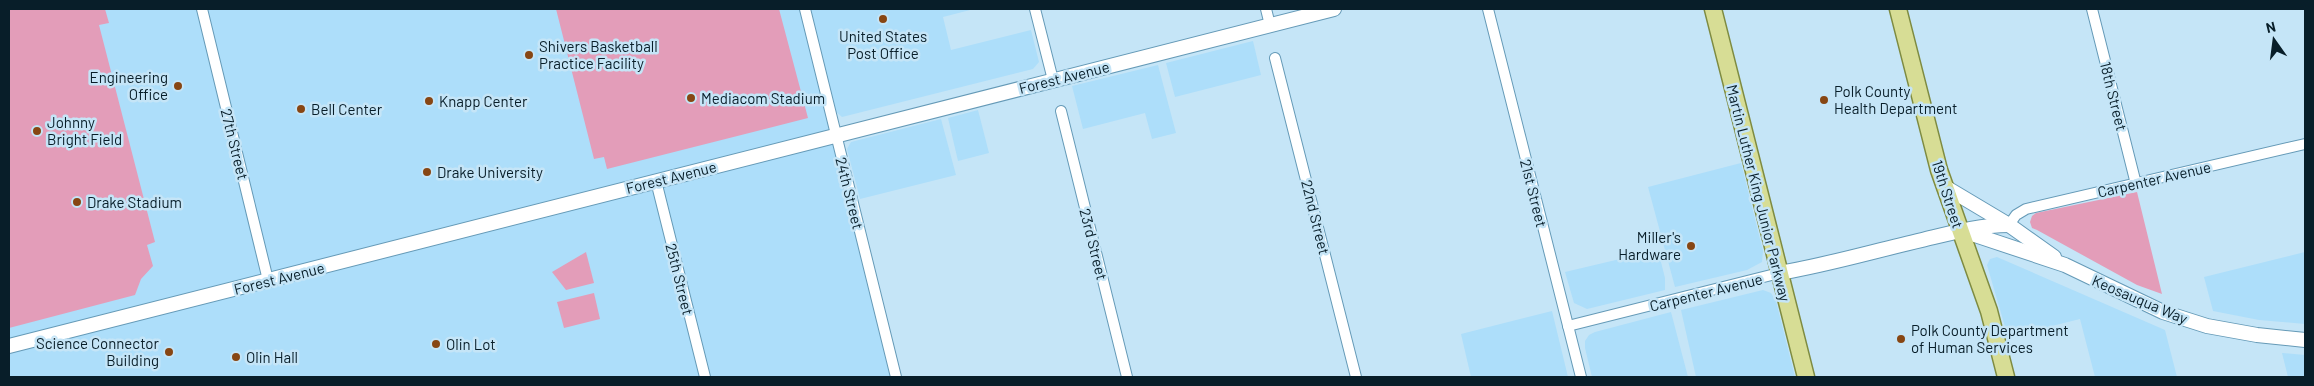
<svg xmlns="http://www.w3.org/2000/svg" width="2314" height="386" font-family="Barlow,sans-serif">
	<rect width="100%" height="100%" fill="#c5e5f7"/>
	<!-- built -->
	<g fill="#addefa">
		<path d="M 9,9 L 805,9 L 897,377 L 9,377 Z"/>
		<path d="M 810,9 L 974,9 L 943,17 L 951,50 L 1031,30 L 1039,62 L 1033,69 L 842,117 L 835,111 Z"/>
		<path d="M 1253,41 L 1261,75 L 1175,97 L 1166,63 Z"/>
		<path d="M 1158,65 L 1176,133 L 1152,139 L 1145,113 L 1083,129 L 1072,86 Z"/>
		<path d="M 978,110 L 989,153 L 958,161 L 948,118 Z"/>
		<path d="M 941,119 L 956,175 L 860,199 L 847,149 L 851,142 Z"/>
		<path d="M 1741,163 L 1763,251 L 1762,262 L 1747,270 L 1675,287 L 1648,187 Z"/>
		<path d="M 1658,250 L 1665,278 L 1665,290 L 1587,309 L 1574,303 L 1565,272 Z"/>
		<path d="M 2305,252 L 2305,324 L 2259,320 L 2213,311 L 2204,277 Z"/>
		<path d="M 1997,257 L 2165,330 L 2177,377 L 2095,377 L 2080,319 L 2008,337 L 1987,265 L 1990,259 Z"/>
		<path d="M 1763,290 L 1771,293 L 1776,301 L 1795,377 L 1696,377 L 1681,310 Z"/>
		<path d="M 1552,311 L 1568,377 L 1471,377 L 1461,334 Z"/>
		<path d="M 1671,312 L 1688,377 L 1592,377 L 1585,348 L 1585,341 L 1589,335 L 1595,332 Z"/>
		<path d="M 2282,353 L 2305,355 L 2305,377 L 2288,377 Z"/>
	</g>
	<!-- green -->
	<g fill="#e39db9">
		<path d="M 9,9 L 105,9 L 109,23 L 99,25 L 155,242 L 147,245 L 153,266 L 141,279 L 135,295 L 9,328 Z"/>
		<path d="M 556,9 L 779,9 L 808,118 L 607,169 L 604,157 L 594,159 Z"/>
		<path d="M 2137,192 L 2162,294 L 2137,285 L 2037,230 L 2032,228 L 2030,222 L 2032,216 L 2036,213 Z"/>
		<path d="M 586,252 L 594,283 L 566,290 L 552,272 Z"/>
		<path d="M 594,293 L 600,319 L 564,328 L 557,302 Z"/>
	</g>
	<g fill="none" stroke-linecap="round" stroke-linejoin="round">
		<defs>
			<g id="minor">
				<path d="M 202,9 L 268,280"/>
				<path d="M 805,9 L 896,377"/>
				<path d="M 1035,9 L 1053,80"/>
				<path d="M 1266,9 L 1270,25"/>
				<path d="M 1488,9 L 1581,377"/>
				<path d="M 2092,9 L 2136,184"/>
				<path d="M 1275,58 L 1356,377"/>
				<path d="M 1061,111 L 1127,377"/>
				<path d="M 656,181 L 705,377"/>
				<path d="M 2009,225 L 2016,215 L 2026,209 L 2305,144"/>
				<path d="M 1568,326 L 1779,273"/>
			</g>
			<g id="secondary">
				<path d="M 1947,188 L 2009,225 L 2054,257"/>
				<path d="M 1960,230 L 2065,265 L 2163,312 L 2207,326 L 2257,335 L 2305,340"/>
				<path d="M 1779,273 C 1827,265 1874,251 1922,240 C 1951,233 1979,225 2009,225"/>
				<path d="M 9,346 L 1334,9"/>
			</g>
			<g id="primary">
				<path d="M 1713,9 L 1806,377"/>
				<path d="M 1898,9 L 1939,170 L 1989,311 L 2006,377"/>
			</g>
		</defs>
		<!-- minor casing -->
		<use href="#minor" stroke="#659ab7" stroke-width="12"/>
		<!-- secondary casing -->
		<use href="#secondary" stroke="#659ab7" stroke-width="16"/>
		<!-- primary casing -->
		<use href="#primary" stroke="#7e8b41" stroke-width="19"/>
		<!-- minor -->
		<use href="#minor" stroke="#fff" stroke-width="10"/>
		<!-- secondary -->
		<use href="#secondary" stroke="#fff" stroke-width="14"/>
		<!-- primary -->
		<use href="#primary" stroke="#d7dd95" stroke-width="16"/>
	</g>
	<!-- markers -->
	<g fill="#874613" stroke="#c5e5f7" stroke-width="2">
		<circle cx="883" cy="19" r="5"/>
		<circle cx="529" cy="55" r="5"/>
		<circle cx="178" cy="86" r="5"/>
		<circle cx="691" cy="98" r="5"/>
		<circle cx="1824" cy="100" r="5"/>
		<circle cx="429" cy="101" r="5"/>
		<circle cx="301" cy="109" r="5"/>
		<circle cx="37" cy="131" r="5"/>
		<circle cx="427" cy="172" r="5"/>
		<circle cx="77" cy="202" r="5"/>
		<circle cx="1691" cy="246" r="5"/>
		<circle cx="1901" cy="339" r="5"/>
		<circle cx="436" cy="344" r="5"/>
		<circle cx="169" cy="352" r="5"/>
		<circle cx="236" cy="357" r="5"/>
	</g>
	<g text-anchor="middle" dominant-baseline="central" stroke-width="5" stroke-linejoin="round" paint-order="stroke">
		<!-- poi labels -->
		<g font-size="15" fill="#081e29" stroke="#c5e5f7" text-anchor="start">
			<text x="883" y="36" text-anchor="middle">United States<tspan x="883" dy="17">Post Office</tspan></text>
			<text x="539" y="46">Shivers Basketball<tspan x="539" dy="17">Practice Facility</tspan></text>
			<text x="168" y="77" text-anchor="end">Engineering<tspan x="168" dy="17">Office</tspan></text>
			<text x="1834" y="91">Polk County<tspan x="1834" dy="17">Health Department</tspan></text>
			<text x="701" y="98">Mediacom Stadium</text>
			<text x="439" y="101">Knapp Center</text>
			<text x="311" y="109">Bell Center</text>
			<text x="47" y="122">Johnny<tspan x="47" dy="17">Bright Field</tspan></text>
			<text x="437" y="172">Drake University</text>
			<text x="87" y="202">Drake Stadium</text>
			<text x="1681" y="237" text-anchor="end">Miller's<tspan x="1681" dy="17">Hardware</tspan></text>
			<text x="1911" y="330">Polk County Department<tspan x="1911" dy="17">of Human Services</tspan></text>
			<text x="159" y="343" text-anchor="end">Science Connector<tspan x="159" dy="17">Building</tspan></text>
			<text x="446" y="344">Olin Lot</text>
			<text x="246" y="357">Olin Hall</text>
		</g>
		<!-- street labels -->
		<g font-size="15" fill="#081e29" stroke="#c5e5f7">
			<text transform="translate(1064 77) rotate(-14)">Forest Avenue</text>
			<text transform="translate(2114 96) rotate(76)">18th Street</text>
			<text transform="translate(235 144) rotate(76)">27th Street</text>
			<text transform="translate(671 177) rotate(-14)">Forest Avenue</text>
			<text transform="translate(2154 179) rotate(-13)">Carpenter Avenue</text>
			<text transform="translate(850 193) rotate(76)">24th Street</text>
			<text transform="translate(1534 193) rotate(76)">21st Street</text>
			<text transform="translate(1759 193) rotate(76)">Martin Luther King Junior Parkway</text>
			<text transform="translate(1948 194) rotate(72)">19th Street</text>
			<text transform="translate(1316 217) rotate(76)">22nd Street</text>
			<text transform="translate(1094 244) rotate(76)">23rd Street</text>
			<text transform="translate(279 278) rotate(-14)">Forest Avenue</text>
			<text transform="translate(680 279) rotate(76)">25th Street</text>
			<text transform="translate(1706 292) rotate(-14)">Carpenter Avenue</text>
			<text transform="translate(2140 299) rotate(23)">Keosauqua Way</text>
		</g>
	</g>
	<!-- border -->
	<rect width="2314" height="386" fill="none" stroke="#081e29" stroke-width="20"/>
	<!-- north arrow -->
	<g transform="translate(2274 40) rotate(346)" stroke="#c5e5f7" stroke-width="4" paint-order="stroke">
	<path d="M0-4L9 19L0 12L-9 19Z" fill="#081e29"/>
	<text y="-8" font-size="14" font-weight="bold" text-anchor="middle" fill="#081e29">N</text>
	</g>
</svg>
